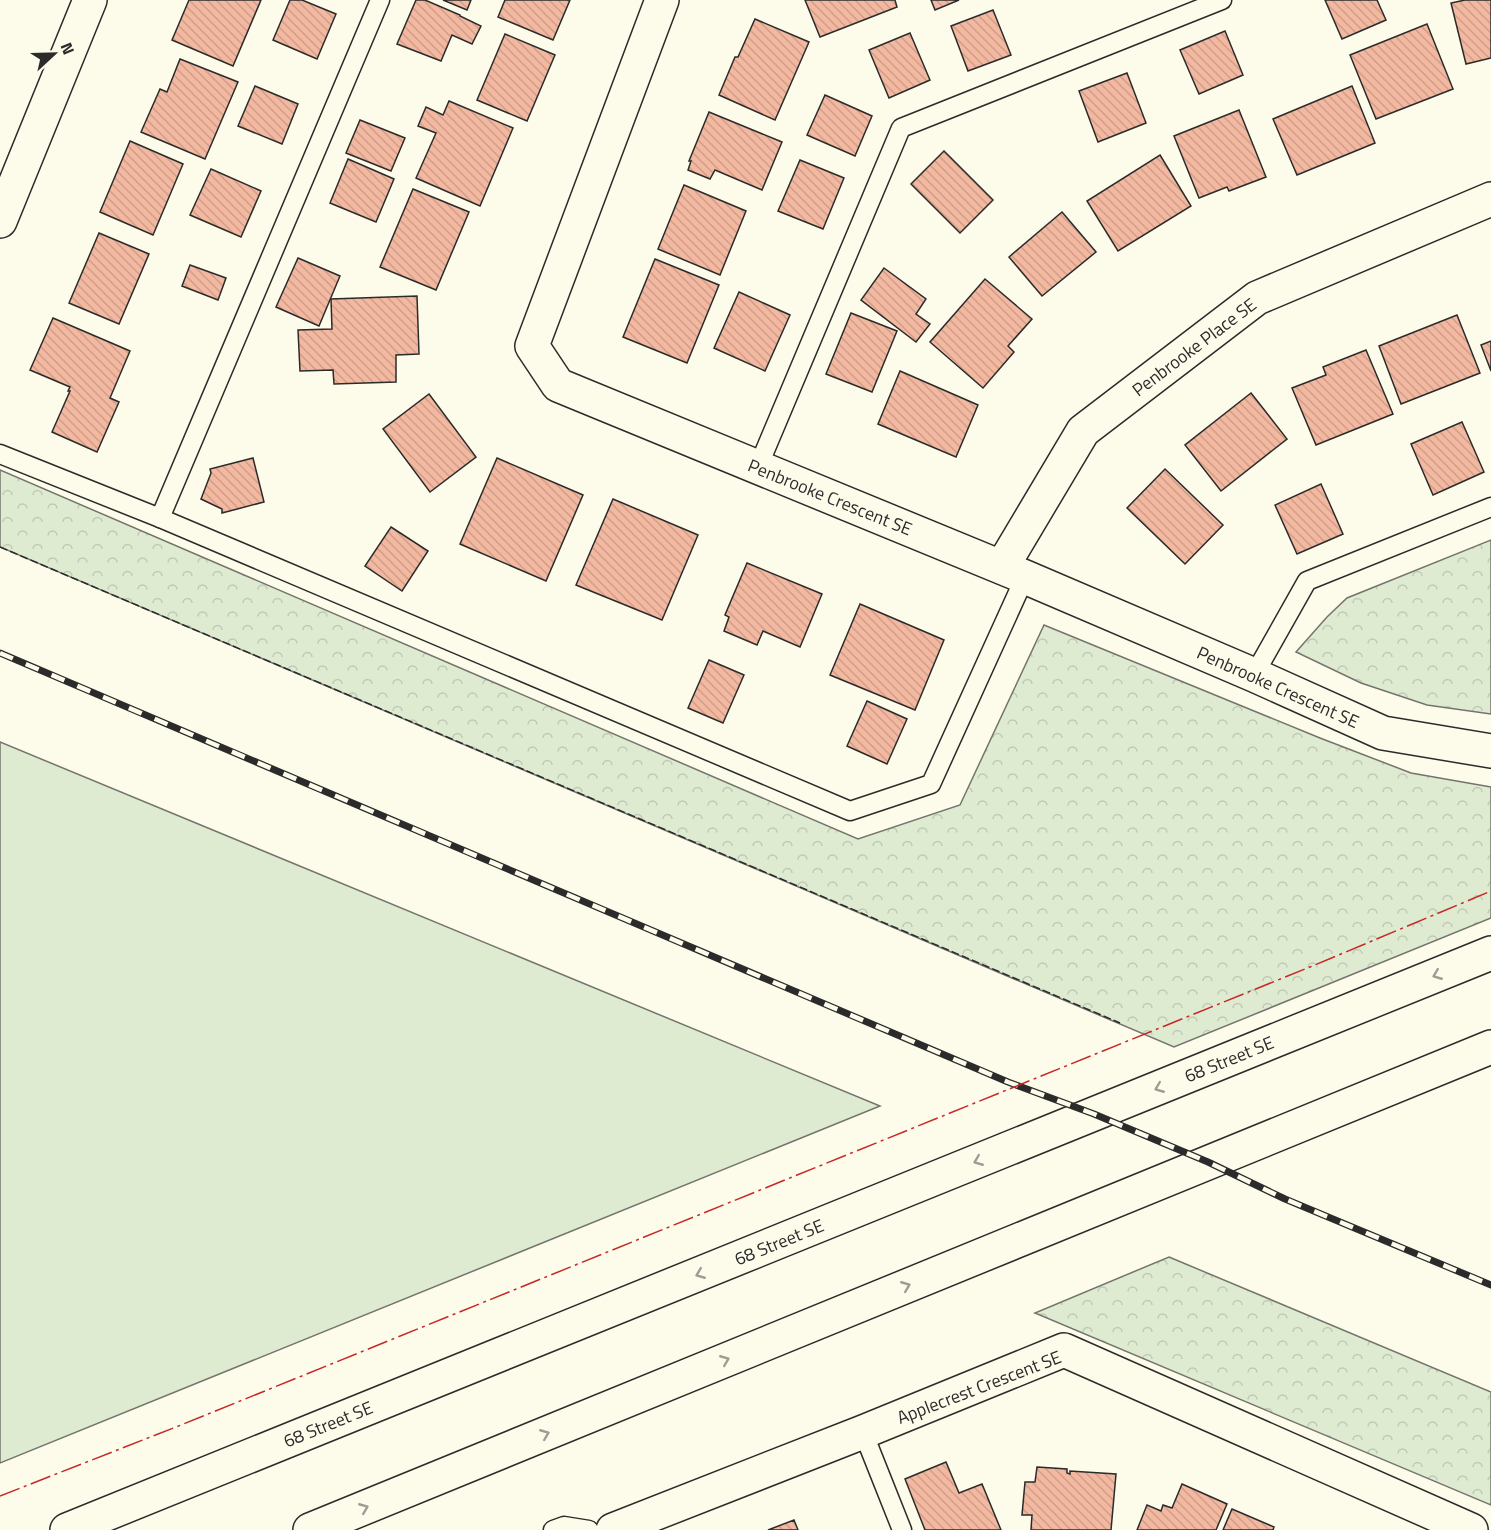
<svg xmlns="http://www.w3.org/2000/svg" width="1491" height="1530" font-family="'Titillium Web',sans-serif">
	<defs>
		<pattern id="park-crowns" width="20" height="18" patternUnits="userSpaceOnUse" patternTransform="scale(1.5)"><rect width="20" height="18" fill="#deebd1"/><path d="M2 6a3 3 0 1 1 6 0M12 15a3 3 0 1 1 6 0" fill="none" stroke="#bfcab4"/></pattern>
		<pattern id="building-back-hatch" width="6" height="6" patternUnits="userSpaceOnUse" patternTransform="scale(1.5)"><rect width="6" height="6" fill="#f2b8a0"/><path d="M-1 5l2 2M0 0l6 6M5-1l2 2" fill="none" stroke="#d09e8a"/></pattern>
	</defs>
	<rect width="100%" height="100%" fill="#fdfbea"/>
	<!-- green -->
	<path fill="#deebd1" stroke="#74746e" stroke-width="1.5" d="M 0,742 L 880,1106 L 0,1463 Z"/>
	<!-- park -->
	<g fill="url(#park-crowns)" stroke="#74746e" stroke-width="1.5">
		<path d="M 0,470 L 858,839 L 960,805 L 1044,625 L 1320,738 L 1411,773 L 1491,787 L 1491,918 L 1174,1047 L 0,547 Z"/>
		<path d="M 1491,540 L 1491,714 L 1427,705 L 1361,683 L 1296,652 L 1327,617 L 1347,598 Z"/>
		<path d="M 1169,1257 L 1491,1392 L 1491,1505 L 1035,1313 Z"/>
	</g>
	<!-- building -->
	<g fill="url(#building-back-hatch)" stroke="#2b2b2b" stroke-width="1.5">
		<path d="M 189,0 L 261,0 L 233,66 L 172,40 Z"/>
		<path d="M 290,0 L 302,0 L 336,14 L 317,59 L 273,40 Z"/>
		<path d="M 416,0 L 425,0 L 460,15 L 460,16 L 481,26 L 472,44 L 452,35 L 441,61 L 397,44 Z"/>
		<path d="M 443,0 L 471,0 L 467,10 Z"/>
		<path d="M 505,0 L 570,0 L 553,40 L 498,17 Z"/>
		<path d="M 805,0 L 895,0 L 897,7 L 820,37 Z"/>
		<path d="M 931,0 L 959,0 L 935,10 Z"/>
		<path d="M 1325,0 L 1377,0 L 1386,20 L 1342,39 Z"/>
		<path d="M 1465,0 L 1491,0 L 1491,58 L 1466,64 L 1451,3 Z"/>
		<path d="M 993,10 L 1011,55 L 968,71 L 951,26 Z"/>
		<path d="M 755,19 L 809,42 L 775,120 L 719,95 L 735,57 L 738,57 Z"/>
		<path d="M 1427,24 L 1453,89 L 1376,119 L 1350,55 Z"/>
		<path d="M 1225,31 L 1243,75 L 1199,94 L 1180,50 Z"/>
		<path d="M 910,33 L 930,80 L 889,98 L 869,50 Z"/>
		<path d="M 505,34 L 555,55 L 527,121 L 477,100 Z"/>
		<path d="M 180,59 L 238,82 L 205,159 L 141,132 L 160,89 L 167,92 Z"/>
		<path d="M 1127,73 L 1146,123 L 1098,142 L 1079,91 Z"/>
		<path d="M 255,86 L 298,104 L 282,144 L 238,126 Z"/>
		<path d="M 1352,86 L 1375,143 L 1297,175 L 1273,119 Z"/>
		<path d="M 825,95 L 872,116 L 855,156 L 807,135 Z"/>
		<path d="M 449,101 L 513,128 L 480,206 L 416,178 L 436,133 L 418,126 L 426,107 L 443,115 Z"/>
		<path d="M 1239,110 L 1266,177 L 1229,191 L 1227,187 L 1199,198 L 1174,136 Z"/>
		<path d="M 709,112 L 782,142 L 762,190 L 715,170 L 710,179 L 688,170 L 691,161 L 689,161 Z"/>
		<path d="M 360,120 L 405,138 L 391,171 L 346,153 Z"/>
		<path d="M 130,141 L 183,164 L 153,235 L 100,212 Z"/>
		<path d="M 944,151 L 993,200 L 960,233 L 911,184 Z"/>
		<path d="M 1160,155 L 1191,206 L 1118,251 L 1087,201 Z"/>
		<path d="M 348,159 L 394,179 L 376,222 L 330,203 Z"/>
		<path d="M 800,160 L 844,178 L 823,229 L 778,211 Z"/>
		<path d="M 211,169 L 261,191 L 241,237 L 190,215 Z"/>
		<path d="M 684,185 L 746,211 L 720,275 L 658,249 Z"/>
		<path d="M 413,189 L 469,212 L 436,290 L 380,267 Z"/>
		<path d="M 1062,212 L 1096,252 L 1042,296 L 1009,257 Z"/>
		<path d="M 99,233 L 149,254 L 119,324 L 69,303 Z"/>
		<path d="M 298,258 L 340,276 L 319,326 L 276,307 Z"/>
		<path d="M 655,259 L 719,285 L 687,363 L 623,337 Z"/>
		<path d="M 190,265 L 226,278 L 218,300 L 182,286 Z"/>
		<path d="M 884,268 L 926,299 L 916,314 L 930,324 L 916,342 L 861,300 Z"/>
		<path d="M 985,279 L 1032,319 L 1008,346 L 1014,352 L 983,388 L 930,342 Z"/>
		<path d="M 739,292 L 790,315 L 765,371 L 714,348 Z"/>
		<path d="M 417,296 L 419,354 L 396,355 L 396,382 L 334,384 L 333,370 L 300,371 L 298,330 L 332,329 L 331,299 Z"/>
		<path d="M 851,313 L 897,331 L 872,392 L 826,374 Z"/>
		<path d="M 1457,315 L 1480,373 L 1401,404 L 1379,346 Z"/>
		<path d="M 53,318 L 130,351 L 110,398 L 119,402 L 97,452 L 52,432 L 70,391 L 68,391 L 70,387 L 30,370 Z"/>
		<path d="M 1491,341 L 1491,371 L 1481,345 Z"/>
		<path d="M 1366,350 L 1393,414 L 1316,445 L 1292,388 L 1326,375 L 1323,367 Z"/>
		<path d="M 900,371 L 978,405 L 956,457 L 878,424 Z"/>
		<path d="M 1251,393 L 1287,439 L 1221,491 L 1185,445 Z"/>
		<path d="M 429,394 L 476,457 L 430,492 L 383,429 Z"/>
		<path d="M 1462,422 L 1484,472 L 1433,495 L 1411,444 Z"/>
		<path d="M 253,458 L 264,502 L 222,513 L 222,509 L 201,499 L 211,473 L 210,469 Z"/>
		<path d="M 497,458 L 583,495 L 546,581 L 460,544 Z"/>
		<path d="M 1165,469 L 1223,525 L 1185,564 L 1127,508 Z"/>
		<path d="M 1321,484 L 1343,534 L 1297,554 L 1275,505 Z"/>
		<path d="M 613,499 L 698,535 L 662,620 L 576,585 Z"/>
		<path d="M 391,527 L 428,551 L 402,591 L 365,566 Z"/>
		<path d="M 747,563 L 822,594 L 800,647 L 763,631 L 757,645 L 724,631 L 729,617 L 725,615 Z"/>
		<path d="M 860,604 L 944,640 L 915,710 L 830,675 Z"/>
		<path d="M 709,660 L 744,675 L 723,723 L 688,708 Z"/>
		<path d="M 867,701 L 907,719 L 887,764 L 847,746 Z"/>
		<path d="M 946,1462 L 959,1493 L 982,1484 L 1001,1530 L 925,1530 L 905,1479 Z"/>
		<path d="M 1037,1467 L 1067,1469 L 1067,1473 L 1070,1474 L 1070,1471 L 1116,1474 L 1111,1530 L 1031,1530 L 1032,1515 L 1022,1515 L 1025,1482 L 1035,1482 Z"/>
		<path d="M 1182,1484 L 1227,1504 L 1216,1530 L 1137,1530 L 1147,1505 L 1161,1511 L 1163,1505 L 1172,1508 Z"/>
		<path d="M 1232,1509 L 1274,1527 L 1273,1530 L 1223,1530 Z"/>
		<path d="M 794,1520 L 798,1530 L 768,1530 Z"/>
	</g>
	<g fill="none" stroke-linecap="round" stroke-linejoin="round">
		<defs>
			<g id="service">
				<path d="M 0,454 L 160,518 L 850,811 L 931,784 L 1025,577"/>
				<path d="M 758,467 L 901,128 L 1222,0"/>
				<path d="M 160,518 L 380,0"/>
				<path d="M 1254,675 L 1307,581 L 1491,507"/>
				<path d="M 863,1432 L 902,1530"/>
				<path d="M 553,1530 L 564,1526 L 589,1530"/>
			</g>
			<g id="minor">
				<path d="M 662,0 L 532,346 L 558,385 L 1025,577 L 1254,675 L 1383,733 L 1491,751"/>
				<path d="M 0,221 L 90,0"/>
				<path d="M 1002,567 L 1083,431 L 1257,298 L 1491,199"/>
				<path d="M 613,1530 L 863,1432 L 1064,1350 L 1471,1530"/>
			</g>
			<g id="secondary">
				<path d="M 67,1530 L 1491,953"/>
				<path d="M 310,1530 L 1491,1047"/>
			</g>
		</defs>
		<!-- service casing -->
		<use href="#service" stroke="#2b2b2b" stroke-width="21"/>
		<!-- minor casing -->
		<use href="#minor" stroke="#2b2b2b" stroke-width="36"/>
		<!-- secondary casing -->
		<use href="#secondary" stroke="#2b2b2b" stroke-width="36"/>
		<!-- service -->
		<use href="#service" stroke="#fdfbea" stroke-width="18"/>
		<!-- minor -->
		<use href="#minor" stroke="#fdfbea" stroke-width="33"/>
		<!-- secondary -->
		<use href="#secondary" stroke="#fdfbea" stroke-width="33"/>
		<defs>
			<path id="rail" d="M 0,653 L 1008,1082 L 1094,1114 L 1208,1162 L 1285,1199 L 1491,1285"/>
		</defs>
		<!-- rail casing -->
		<use href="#rail" stroke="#2b2b2b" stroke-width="7"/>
		<!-- rail -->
		<use href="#rail" stroke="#fdfbea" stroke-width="4.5" stroke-dasharray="14" stroke-linecap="butt"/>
		<!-- fence -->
		<path stroke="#2b2b2b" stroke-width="1.5" stroke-dasharray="8 3" stroke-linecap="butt" d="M 0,547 L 1120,1023"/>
		<!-- power -->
		<path stroke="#c62828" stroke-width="1.5" stroke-dasharray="21 4.5 3 4.5" stroke-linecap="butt" d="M 0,1496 L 176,1427 L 1310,967 L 1491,891"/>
	</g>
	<!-- one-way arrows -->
	<defs><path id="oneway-chevron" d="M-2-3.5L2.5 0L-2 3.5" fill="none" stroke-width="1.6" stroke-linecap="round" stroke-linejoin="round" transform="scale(1.5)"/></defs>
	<g stroke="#9e9d94">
		<use href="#oneway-chevron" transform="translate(1437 975) rotate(158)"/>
		<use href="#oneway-chevron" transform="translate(1159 1088) rotate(158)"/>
		<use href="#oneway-chevron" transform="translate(978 1161) rotate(158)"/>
		<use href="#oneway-chevron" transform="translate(700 1274) rotate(158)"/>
		<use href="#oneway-chevron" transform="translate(906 1286) rotate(-22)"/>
		<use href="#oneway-chevron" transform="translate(725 1360) rotate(-22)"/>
		<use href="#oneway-chevron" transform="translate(545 1434) rotate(-22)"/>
		<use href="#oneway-chevron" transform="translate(364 1508) rotate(-22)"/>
	</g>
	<g text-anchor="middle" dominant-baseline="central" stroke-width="4.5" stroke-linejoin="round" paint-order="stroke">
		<!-- street labels -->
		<g font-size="18" fill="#2b2b2b" stroke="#fdfbea">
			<text transform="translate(1194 347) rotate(-37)">Penbrooke Place SE</text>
			<text transform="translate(830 497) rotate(22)">Penbrooke Crescent SE</text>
			<text transform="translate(1278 687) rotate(24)">Penbrooke Crescent SE</text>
			<text transform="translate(1229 1059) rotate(-22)">68 Street SE</text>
			<text transform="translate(779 1242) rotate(-22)">68 Street SE</text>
			<text transform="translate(979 1387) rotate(-21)">Applecrest Crescent SE</text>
			<text transform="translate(328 1424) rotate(-22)">68 Street SE</text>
		</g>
	</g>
	<!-- north arrow -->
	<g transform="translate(54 54) rotate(68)" stroke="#fdfbea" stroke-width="4.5" paint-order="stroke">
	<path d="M0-4.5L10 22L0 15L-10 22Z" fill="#2b2b2b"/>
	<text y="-9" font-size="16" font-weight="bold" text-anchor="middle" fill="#2b2b2b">N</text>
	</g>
</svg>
